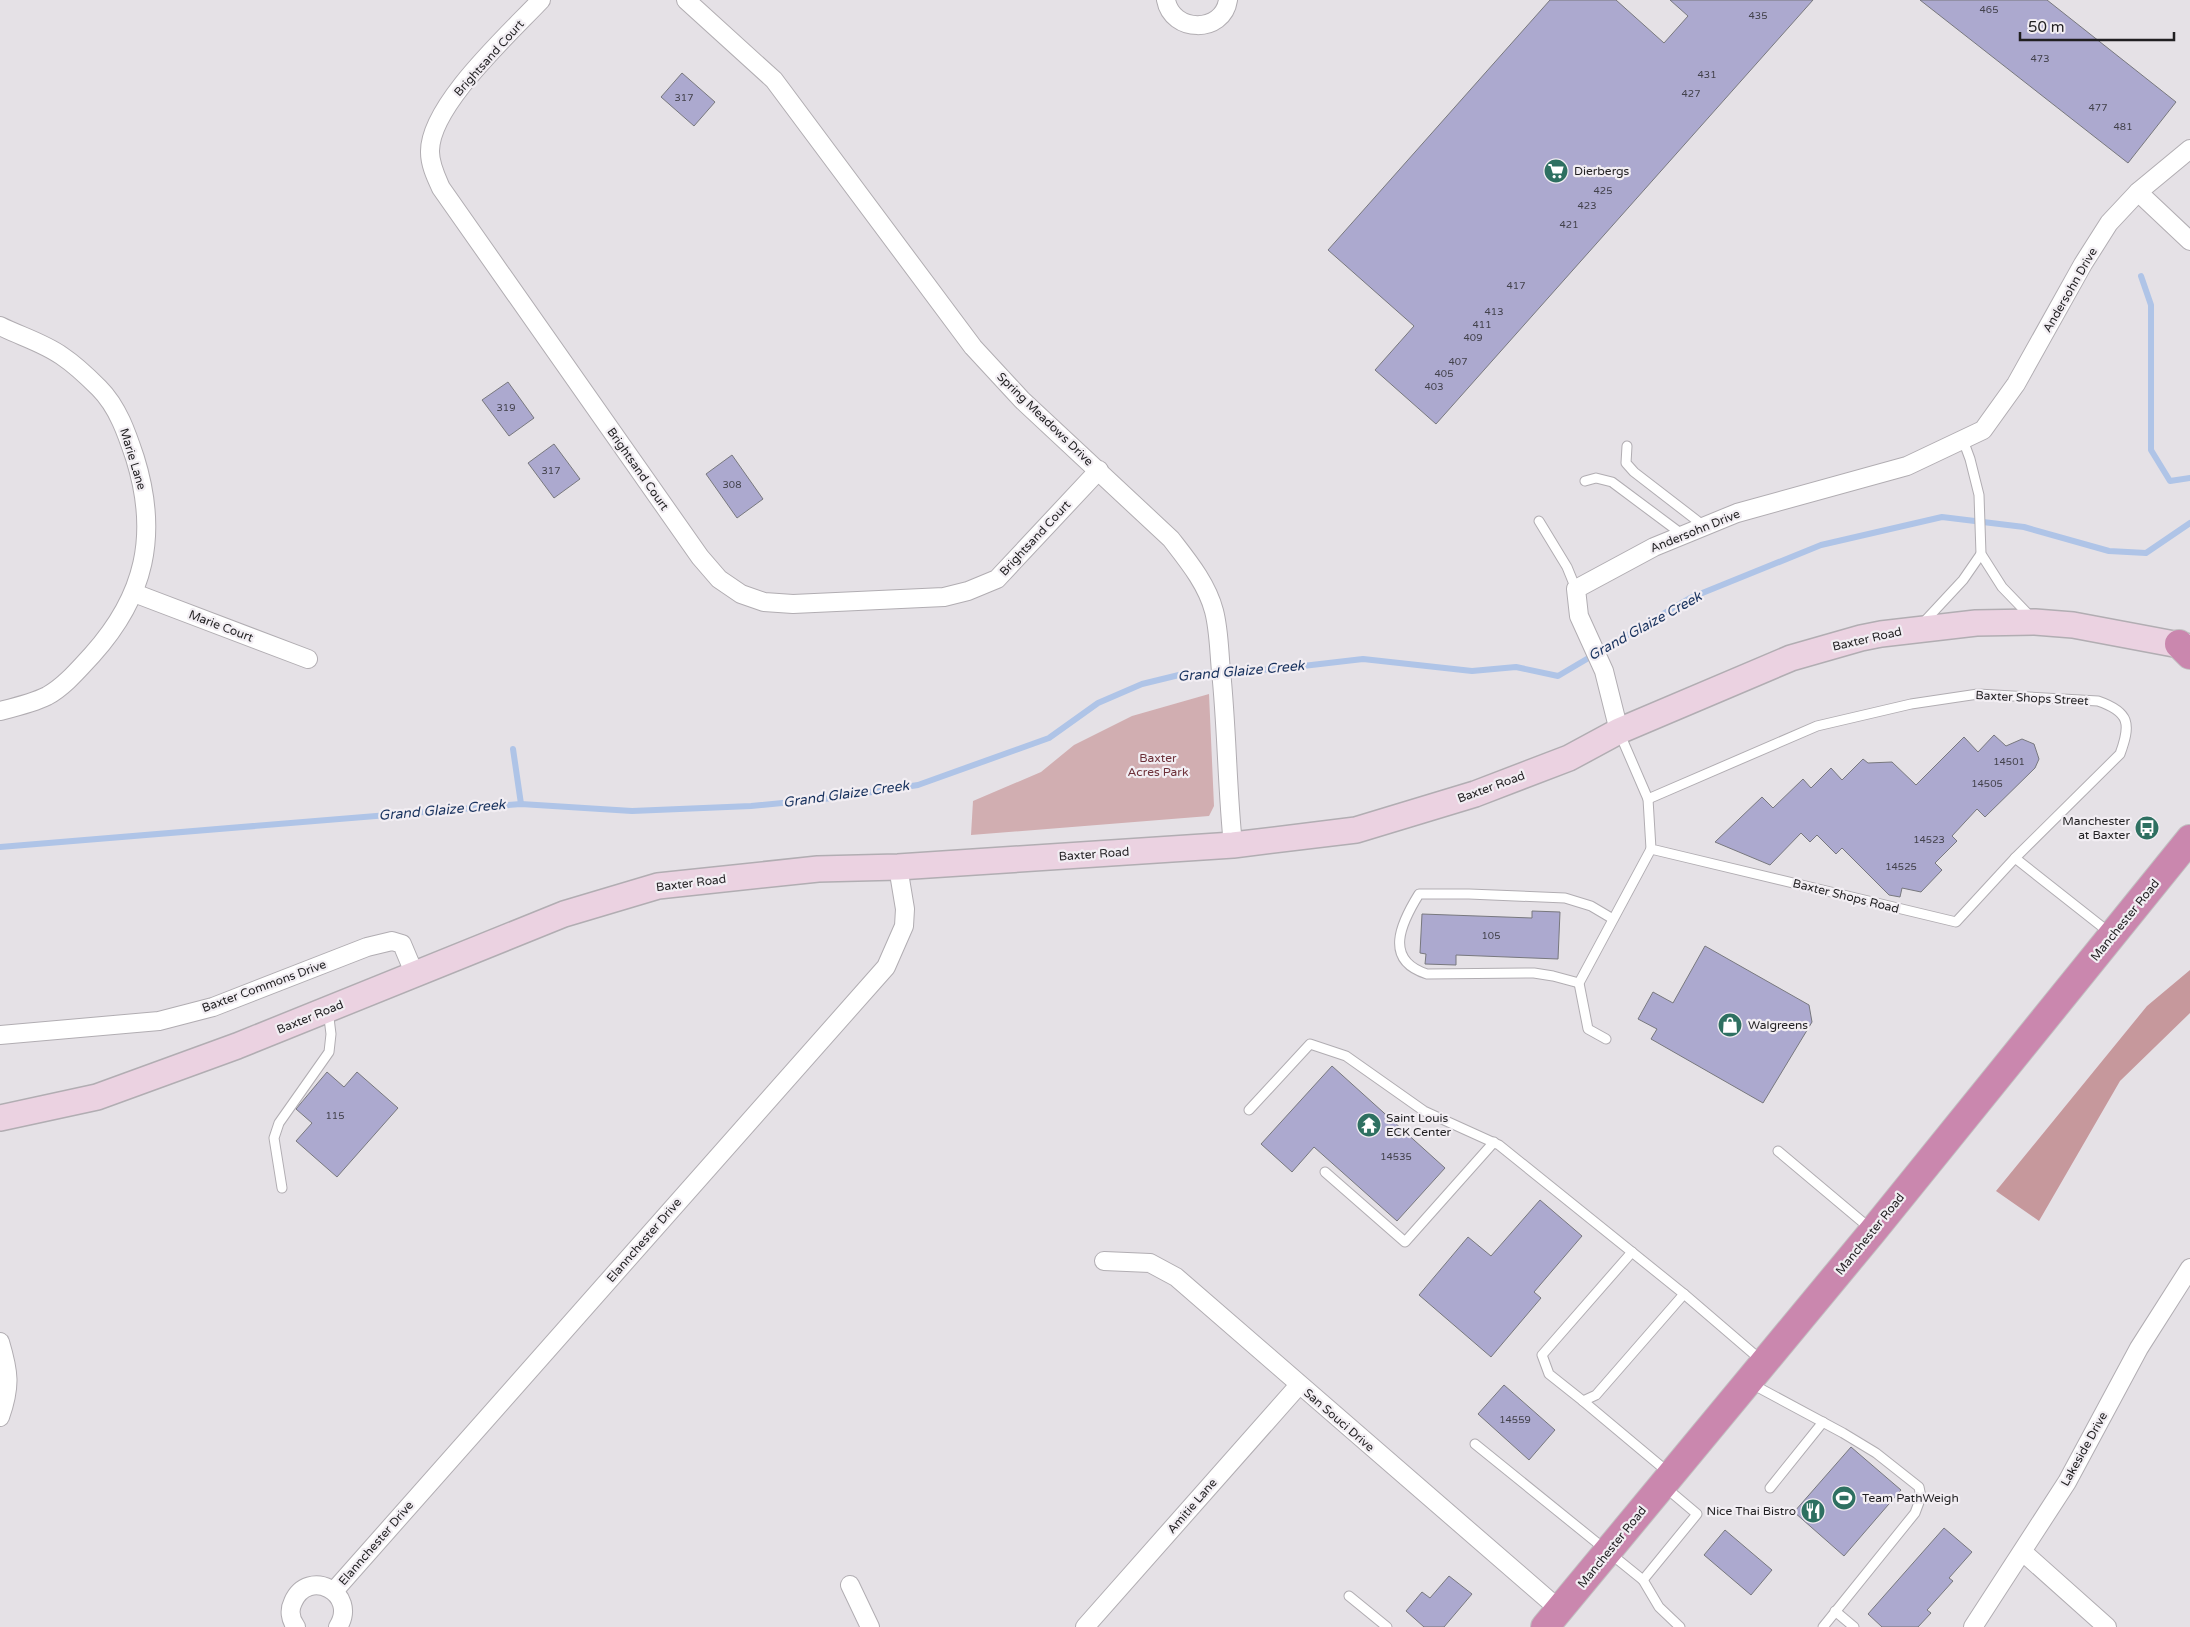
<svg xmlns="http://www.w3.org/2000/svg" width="2190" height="1627" font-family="'Varela Round',sans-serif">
	<rect width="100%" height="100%" fill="#e5e1e6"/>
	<!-- green -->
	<path fill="#d1aeb1" d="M 1209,694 L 1214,806 L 1209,816 L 971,835 L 973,801 L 1041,772 L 1074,745 L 1132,716 Z"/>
	<!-- forest -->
	<path fill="#c6989c" d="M 2190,970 L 2190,1013 L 2120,1081 L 2039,1221 L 1996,1191 L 2147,1006 Z"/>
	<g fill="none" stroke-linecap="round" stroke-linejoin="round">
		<!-- stream -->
		<g stroke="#afc4e7" stroke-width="6">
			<path d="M 2141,276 L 2151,305 L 2151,450 L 2170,481 L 2190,478"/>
			<path d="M 513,749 L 521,804"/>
			<path d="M 0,847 L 521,804 L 632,811 L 751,806 L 833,798 L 918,785 L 1049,738 L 1098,703 L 1142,684 L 1183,674 L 1277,669 L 1363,659 L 1472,671 L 1516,667 L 1558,676 L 1690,598 L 1821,545 L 1942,517 L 2024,527 L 2109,551 L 2146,553 L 2190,523"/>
		</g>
	</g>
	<!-- building -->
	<g fill="#aca9cf" stroke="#78787e">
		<path d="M 1550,0 L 1616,0 L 1664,43 L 1688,16 L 1670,0 L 1813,0 L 1436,424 L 1375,370 L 1414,326 L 1328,250 Z"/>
		<path d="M 1920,0 L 2047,0 L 2176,102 L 2128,163 Z"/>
		<path d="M 682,73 L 715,102 L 694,126 L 661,97 Z"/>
		<path d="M 508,382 L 534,418 L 509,436 L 482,400 Z"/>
		<path d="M 554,444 L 580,479 L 554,498 L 528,463 Z"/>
		<path d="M 732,455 L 763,499 L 737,518 L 706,474 Z"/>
		<path d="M 1994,735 L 2006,746 L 2022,739 L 2034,744 L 2039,759 L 2035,768 L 1985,817 L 1977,809 L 1952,836 L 1957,841 L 1935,863 L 1942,870 L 1921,892 L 1902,888 L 1900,897 L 1889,895 L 1842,848 L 1836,854 L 1817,835 L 1810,842 L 1801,833 L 1770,865 L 1715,842 L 1762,797 L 1773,808 L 1803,779 L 1811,788 L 1831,768 L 1842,780 L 1863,759 L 1868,763 L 1892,762 L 1916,785 L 1964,737 L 1978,752 Z"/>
		<path d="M 1532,911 L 1560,912 L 1558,959 L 1456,955 L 1456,965 L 1425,964 L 1426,954 L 1420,953 L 1422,914 L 1532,918 Z"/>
		<path d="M 1705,946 L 1809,1005 L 1812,1022 L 1763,1103 L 1651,1039 L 1657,1029 L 1638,1019 L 1653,992 L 1673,1003 Z"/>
		<path d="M 1332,1066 L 1445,1168 L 1397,1221 L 1314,1147 L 1292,1172 L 1261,1144 Z"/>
		<path d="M 327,1072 L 344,1087 L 357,1072 L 398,1108 L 337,1177 L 296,1141 L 312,1123 L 296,1109 Z"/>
		<path d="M 1540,1200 L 1582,1236 L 1534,1292 L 1541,1298 L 1491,1357 L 1419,1295 L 1468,1237 L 1491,1256 Z"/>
		<path d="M 1504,1385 L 1555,1430 L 1529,1460 L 1478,1414 Z"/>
		<path d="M 1851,1447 L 1901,1490 L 1844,1556 L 1794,1512 Z"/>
		<path d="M 1944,1528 L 1972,1552 L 1949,1578 L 1953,1581 L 1927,1610 L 1931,1613 L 1918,1627 L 1882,1627 L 1868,1614 Z"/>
		<path d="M 1725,1530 L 1772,1570 L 1751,1595 L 1704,1555 Z"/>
		<path d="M 1449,1576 L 1472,1594 L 1444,1627 L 1424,1627 L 1406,1611 L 1422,1592 L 1430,1598 Z"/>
	</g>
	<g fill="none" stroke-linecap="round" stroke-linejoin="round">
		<defs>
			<g id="service">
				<path d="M 1963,440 L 1970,459 L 1979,495 L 1981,554 L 2002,587 L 2031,617"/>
				<path d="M 1627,446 L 1626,463 L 1634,472 L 1704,526"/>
				<path d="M 1585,481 L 1596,478 L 1612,482 L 1683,535"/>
				<path d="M 1539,521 L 1567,567 L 1576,589"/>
				<path d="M 1923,623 L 1963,580 L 1981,554"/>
				<path d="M 1619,732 L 1648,799 L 1651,849 L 1956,922 L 2015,858 L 2110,933"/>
				<path d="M 1648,799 L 1817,726 L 1911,704 L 1978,694 L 2098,701 C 2130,712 2131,724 2120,754 L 2015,858"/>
				<path d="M 1579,983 L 1553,976 L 1534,973 L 1427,974 C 1383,960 1401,923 1419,894 L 1469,894 L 1565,898 L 1591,906 L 1613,919"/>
				<path d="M 1606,1039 L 1588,1029 L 1579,983 L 1651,849"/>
				<path d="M 1249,1110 L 1310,1044 L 1346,1056 L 1424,1111 L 1499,1145 L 1684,1294 L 1762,1361"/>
				<path d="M 1778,1151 L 1872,1230"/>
				<path d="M 1325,1172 L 1405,1242 L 1494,1142"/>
				<path d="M 282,1188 L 274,1138 L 279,1123 L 329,1052 L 331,1034 L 328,1010"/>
				<path d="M 1632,1252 L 1542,1355 L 1549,1374 L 1583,1401 L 1596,1395 L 1684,1294"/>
				<path d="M 1750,1383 L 1843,1433 L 1876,1453 L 1919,1487 L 1921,1497 L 1915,1513 L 1823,1627"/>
				<path d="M 1583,1401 L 1669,1473"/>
				<path d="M 1475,1444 L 1643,1580 L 1697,1514 L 1665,1487"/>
				<path d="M 1770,1488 L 1823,1422"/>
				<path d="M 1643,1580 L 1659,1607 L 1680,1627"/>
				<path d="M 1349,1596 L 1387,1627"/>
				<path d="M 1835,1611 L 1854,1627"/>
			</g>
			<g id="minor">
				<path d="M 541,0 C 510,33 429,106 430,152 C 430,165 436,177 441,188 L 700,557 L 719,579 L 741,594 L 764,602 L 793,604 L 944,597 L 968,591 L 997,579 L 1099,470"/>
				<path d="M 686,0 L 774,80 L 973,347 L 1022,400 L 1171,539 C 1188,561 1207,584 1214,611 C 1219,630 1219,651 1221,671 C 1227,729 1227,787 1233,845"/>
				<path d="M 1166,0 C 1172,33 1223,34 1228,0"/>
				<path d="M 2138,192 L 2190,241"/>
				<path d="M 0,326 C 20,336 44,343 62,356 C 74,364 88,377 99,388 C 118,407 127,434 135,458 C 159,535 145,596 92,655 C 79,669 64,687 47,696 C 33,703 16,707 0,711"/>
				<path d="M 134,593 L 308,659"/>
				<path d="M 1619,731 L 1604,671 L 1579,616 L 1576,589 L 1654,547 L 1737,513 L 1907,466 L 1983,430 L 2016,384 L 2083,264 L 2109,223 L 2138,192 L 2190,149"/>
				<path d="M 0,1035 L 159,1021 L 213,1007 L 367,947 L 392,941 L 402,944 L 415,975"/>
				<path d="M 1104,1261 L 1150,1263 L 1176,1277 L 1560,1610"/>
				<path d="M 0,1342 C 9,1372 11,1386 0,1417"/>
				<path d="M 2023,1552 L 2107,1627"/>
				<path d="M 850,1585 L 870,1627"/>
				<path d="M 334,1591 L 886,967 L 904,926 L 905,909 L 898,867"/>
				<path d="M 296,1627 C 290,1619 289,1610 293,1602 C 308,1567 359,1593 338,1627"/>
				<path d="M 1085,1627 L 1299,1385"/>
				<path d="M 1973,1627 L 2067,1482 L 2139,1348 L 2190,1268"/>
			</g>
			<path id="secondary" d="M 0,1118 L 97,1097 L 237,1046 L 564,914 L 658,886 L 818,869 L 898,867 L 1233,845 L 1356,830 L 1475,794 L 1569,758 L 1619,731 L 1791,658 L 1861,638 L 1881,634 L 1976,623 L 2035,622 L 2073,625 L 2190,647"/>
			<g id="trunk">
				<path d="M 2179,644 L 2190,655"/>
				<path d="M 1545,1627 L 1873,1231 L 2190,839"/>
			</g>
		</defs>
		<!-- service casing -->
		<use href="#service" stroke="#b1adb2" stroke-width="11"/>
		<!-- minor casing -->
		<use href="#minor" stroke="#b1adb2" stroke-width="20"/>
		<!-- secondary casing -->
		<use href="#secondary" stroke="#b1adb2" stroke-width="28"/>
		<!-- trunk casing -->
		<use href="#trunk" stroke="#c1c0c1" stroke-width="30"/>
		<!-- service -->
		<use href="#service" stroke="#fff" stroke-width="9"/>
		<!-- minor -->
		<use href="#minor" stroke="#fff" stroke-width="18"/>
		<!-- secondary -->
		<use href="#secondary" stroke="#ebd2e1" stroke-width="25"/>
		<!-- trunk -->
		<use href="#trunk" stroke="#ca87ae" stroke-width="28"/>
	</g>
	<!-- icons -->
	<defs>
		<symbol id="supermarket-disc" viewBox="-11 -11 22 22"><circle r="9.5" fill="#2e7061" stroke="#f2eef3"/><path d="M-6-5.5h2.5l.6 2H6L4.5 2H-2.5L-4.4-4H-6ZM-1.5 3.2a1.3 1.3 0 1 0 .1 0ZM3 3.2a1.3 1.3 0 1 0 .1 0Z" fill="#fff"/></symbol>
		<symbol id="bus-disc" viewBox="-11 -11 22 22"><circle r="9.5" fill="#2e7061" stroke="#f2eef3"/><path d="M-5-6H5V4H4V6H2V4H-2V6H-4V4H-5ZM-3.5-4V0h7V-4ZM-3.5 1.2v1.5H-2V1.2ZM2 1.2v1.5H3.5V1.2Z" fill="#fff"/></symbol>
		<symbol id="shop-disc" viewBox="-11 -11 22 22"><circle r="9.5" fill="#2e7061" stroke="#f2eef3"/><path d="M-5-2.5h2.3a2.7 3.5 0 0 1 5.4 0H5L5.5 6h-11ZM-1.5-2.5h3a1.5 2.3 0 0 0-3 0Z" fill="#fff"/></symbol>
		<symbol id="temple-disc" viewBox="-11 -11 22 22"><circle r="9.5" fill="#2e7061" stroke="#f2eef3"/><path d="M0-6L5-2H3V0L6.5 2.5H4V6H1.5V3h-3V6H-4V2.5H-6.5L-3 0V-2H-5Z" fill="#fff"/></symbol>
		<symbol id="stadium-disc" viewBox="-11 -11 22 22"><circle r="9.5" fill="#2e7061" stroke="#f2eef3"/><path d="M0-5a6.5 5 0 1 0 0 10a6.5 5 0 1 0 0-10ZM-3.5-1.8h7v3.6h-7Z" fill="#fff"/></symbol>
		<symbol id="restaurant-disc" viewBox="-11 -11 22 22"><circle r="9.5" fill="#2e7061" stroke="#f2eef3"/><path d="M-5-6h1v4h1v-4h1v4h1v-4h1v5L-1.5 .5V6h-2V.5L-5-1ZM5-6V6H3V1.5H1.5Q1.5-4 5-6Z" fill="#fff"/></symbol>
	</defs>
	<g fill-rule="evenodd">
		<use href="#supermarket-disc" x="1542" y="157" width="28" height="28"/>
		<use href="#bus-disc" x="2133" y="814" width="28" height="28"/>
		<use href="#shop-disc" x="1716" y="1011" width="28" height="28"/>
		<use href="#temple-disc" x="1355" y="1111" width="28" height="28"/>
		<use href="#stadium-disc" x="1830" y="1484" width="28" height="28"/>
		<use href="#restaurant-disc" x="1799" y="1497" width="28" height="28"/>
	</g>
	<g text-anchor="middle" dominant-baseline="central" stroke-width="4.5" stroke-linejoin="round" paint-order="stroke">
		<!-- number labels -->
		<g font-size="10" fill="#43424c">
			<text x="1989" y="10">465</text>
			<text x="1758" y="16">435</text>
			<text x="2040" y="59">473</text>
			<text x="1707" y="75">431</text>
			<text x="1691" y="94">427</text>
			<text x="684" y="98">317</text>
			<text x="2098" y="108">477</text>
			<text x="2123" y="127">481</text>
			<text x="1603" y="191">425</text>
			<text x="1587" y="206">423</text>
			<text x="1569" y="225">421</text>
			<text x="1516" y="286">417</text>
			<text x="1494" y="312">413</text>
			<text x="1482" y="325">411</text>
			<text x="1473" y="338">409</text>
			<text x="1458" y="362">407</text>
			<text x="1444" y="374">405</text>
			<text x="1434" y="387">403</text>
			<text x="506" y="408">319</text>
			<text x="551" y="471">317</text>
			<text x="732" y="485">308</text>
			<text x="2009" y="762">14501</text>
			<text x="1987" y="784">14505</text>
			<text x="1929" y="840">14523</text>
			<text x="1901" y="867">14525</text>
			<text x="1491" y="936">105</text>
			<text x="335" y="1116">115</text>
			<text x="1396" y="1157">14535</text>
			<text x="1515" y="1420">14559</text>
		</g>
		<!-- street labels -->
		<g font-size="12" fill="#201f21" stroke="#f2eef3">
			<text transform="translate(489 58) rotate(-48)">Brightsand Court</text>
			<text transform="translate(2070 290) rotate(-60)">Andersohn Drive</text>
			<text transform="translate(1045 419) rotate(44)">Spring Meadows Drive</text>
			<text transform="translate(133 459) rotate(73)">Marie Lane</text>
			<text transform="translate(638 469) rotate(55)">Brightsand Court</text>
			<text transform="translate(1695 531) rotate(-22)">Andersohn Drive</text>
			<text transform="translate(1035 538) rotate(-47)">Brightsand Court</text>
			<text transform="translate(221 626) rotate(21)">Marie Court</text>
			<text transform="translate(1867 639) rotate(-13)">Baxter Road</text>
			<text transform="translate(2032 698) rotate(3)">Baxter Shops Street</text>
			<text transform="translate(1491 787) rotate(-20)">Baxter Road</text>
			<text transform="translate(1094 854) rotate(-4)">Baxter Road</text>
			<text transform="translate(691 883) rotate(-7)">Baxter Road</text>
			<text transform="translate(1846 896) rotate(14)">Baxter Shops Road</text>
			<text transform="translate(2125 920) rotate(-51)">Manchester Road</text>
			<text transform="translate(264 986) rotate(-20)">Baxter Commons Drive</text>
			<text transform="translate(310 1017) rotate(-22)">Baxter Road</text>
			<text transform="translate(1870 1234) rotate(-51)">Manchester Road</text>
			<text transform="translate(644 1240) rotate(-49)">Elannchester Drive</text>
			<text transform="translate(1339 1420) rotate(41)">San Souci Drive</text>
			<text transform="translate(2084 1449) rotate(-61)">Lakeside Drive</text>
			<text transform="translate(1192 1506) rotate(-49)">Amitie Lane</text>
			<text transform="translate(376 1543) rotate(-49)">Elannchester Drive</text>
			<text transform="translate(1612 1547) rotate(-51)">Manchester Road</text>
		</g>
		<!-- poi labels -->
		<g font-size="12" fill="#201f21" stroke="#f2eef3" text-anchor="start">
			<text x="1574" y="171">Dierbergs</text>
			<text x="2130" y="821" text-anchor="end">Manchester<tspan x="2130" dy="14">at Baxter</tspan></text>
			<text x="1748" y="1025">Walgreens</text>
			<text x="1386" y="1118">Saint Louis<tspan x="1386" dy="14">ECK Center</tspan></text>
			<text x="1862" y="1498">Team PathWeigh</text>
			<text x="1796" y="1511" text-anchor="end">Nice Thai Bistro</text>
		</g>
		<!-- park labels -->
		<g font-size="12" fill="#6d3139" stroke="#f2eef3">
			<text x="1158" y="758">Baxter<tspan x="1158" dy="14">Acres Park</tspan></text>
		</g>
		<!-- water labels -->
		<g font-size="14" font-style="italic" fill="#18325e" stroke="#f2eef3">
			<text transform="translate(1645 626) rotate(-29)">Grand Glaize Creek</text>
			<text transform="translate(1241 671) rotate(-5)">Grand Glaize Creek</text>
			<text transform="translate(846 794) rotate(-8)">Grand Glaize Creek</text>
			<text transform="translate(442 810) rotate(-5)">Grand Glaize Creek</text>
		</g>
	</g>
	<!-- scale -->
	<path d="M2020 32v8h154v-8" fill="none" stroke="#201f21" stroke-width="2.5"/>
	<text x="2028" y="32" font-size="15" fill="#201f21" stroke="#f2eef3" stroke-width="4" paint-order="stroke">50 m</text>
</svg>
